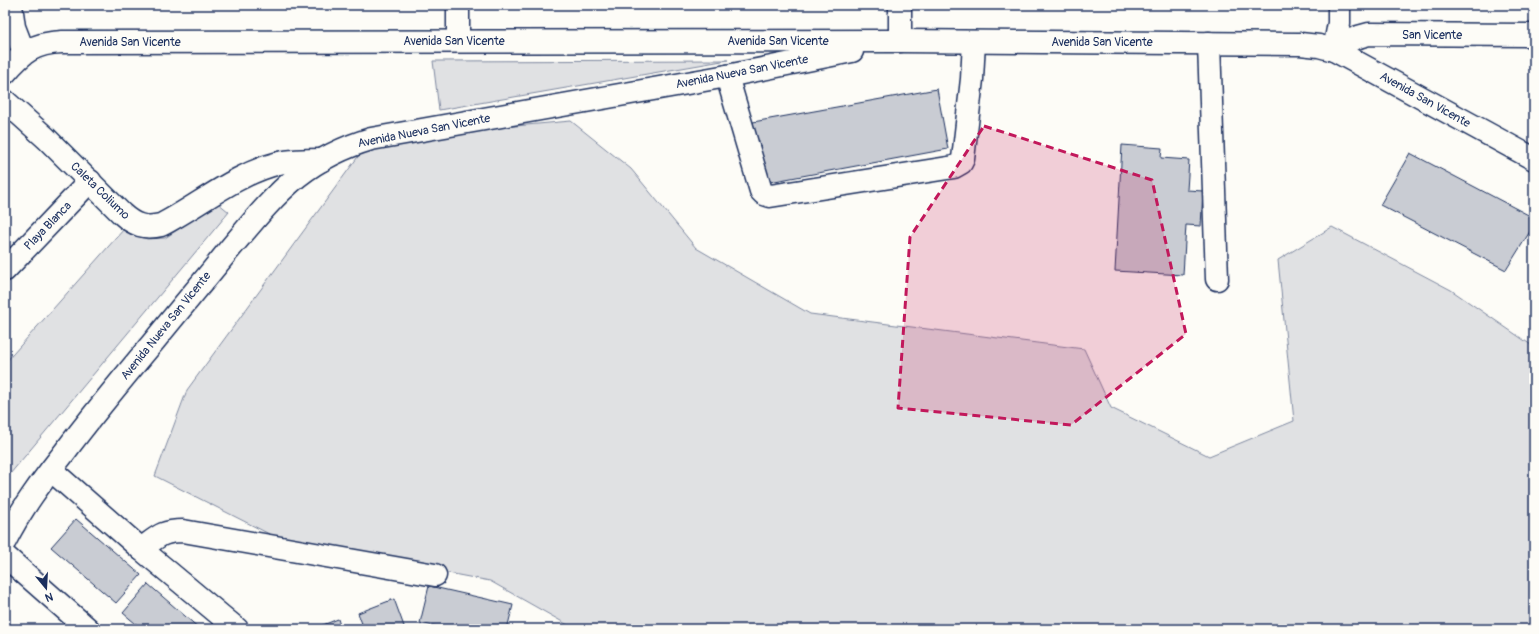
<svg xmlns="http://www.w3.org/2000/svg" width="1539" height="634" font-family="Pangolin,sans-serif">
	<rect width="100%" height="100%" fill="#fdfcf7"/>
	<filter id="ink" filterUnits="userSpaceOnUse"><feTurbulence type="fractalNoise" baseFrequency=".025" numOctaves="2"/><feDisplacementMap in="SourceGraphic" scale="8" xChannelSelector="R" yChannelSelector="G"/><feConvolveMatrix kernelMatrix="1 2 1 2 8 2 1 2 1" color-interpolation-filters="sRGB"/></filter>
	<g filter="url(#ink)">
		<!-- green -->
		<g fill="#e0e1e3" stroke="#7e88a0">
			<path d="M 728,60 L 439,110 L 433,61 Z"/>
			<path d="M 571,121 L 631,169 L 696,248 L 810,314 L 1084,349 L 1111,408 L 1209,456 L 1294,421 L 1278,260 L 1332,227 L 1451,290 L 1534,347 L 1534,629 L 575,629 L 490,581 L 285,542 L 155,476 L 187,390 L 371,139 Z"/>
			<path d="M 218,203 L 229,212 L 5,480 L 5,363 L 124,229 L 147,239 L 165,238 Z"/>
		</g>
		<!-- building -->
		<g fill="#c9ccd3" stroke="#1b2f5e">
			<path d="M 937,89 L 948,149 L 764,183 L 753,122 Z"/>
			<path d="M 1122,145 L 1162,148 L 1161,158 L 1189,160 L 1187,190 L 1203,191 L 1201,226 L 1186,225 L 1183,275 L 1115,271 Z"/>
			<path d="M 1410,153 L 1534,218 L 1534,225 L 1506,270 L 1380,205 Z"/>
			<path d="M 76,519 L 141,575 L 116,603 L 51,547 Z"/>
			<path d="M 148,584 L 200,629 L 142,629 L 123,613 Z"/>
			<path d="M 429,586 L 513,605 L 507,629 L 448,629 L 420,623 Z"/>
			<path d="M 394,599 L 405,629 L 364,629 L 358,613 Z"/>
			<path d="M 338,619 L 341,629 L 313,629 Z"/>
		</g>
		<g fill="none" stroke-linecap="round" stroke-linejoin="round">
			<defs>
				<g id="minor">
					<path d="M 11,5 L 14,27 L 24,53"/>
					<path d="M 458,41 L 458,5"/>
					<path d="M 900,41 L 900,5"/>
					<path d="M 1209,43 L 1217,279"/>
					<path d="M 1334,50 C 1345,42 1355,37 1369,34 L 1534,35"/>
					<path d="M 1334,50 L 1339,23 L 1339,5"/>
					<path d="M 5,73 C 23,52 34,43 62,42 L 900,41 L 1300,44 L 1319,46 L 1334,50 L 1534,159"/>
					<path d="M 727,76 L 761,191 L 764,194 L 770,196 L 954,167 L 961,163 L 963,159 L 972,79 L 974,42"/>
					<path d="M 5,101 L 46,138 L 122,214 C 134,225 145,229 161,225 C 200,205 235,174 279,163 C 293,160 307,160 322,160"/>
					<path d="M 5,270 L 90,181"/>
					<path d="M 51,470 L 141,549 L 237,629"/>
					<path d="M 5,541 C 21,509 42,481 64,453 C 93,414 124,377 155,340 C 179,310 204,281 228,251 C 250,225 271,198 298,176 C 320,159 344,147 371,139 L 727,76 L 852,51"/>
					<path d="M 141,549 C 158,537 161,531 183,531 L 435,575"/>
					<path d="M 5,556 L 88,629"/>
				</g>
			</defs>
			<!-- minor casing -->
			<use href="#minor" stroke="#1b2f5e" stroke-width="25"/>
			<!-- minor -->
			<use href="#minor" stroke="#fdfcf7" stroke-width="22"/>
		</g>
	</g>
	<!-- marked area -->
	<path fill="#c2185b" fill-opacity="0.2" stroke="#c2185b" stroke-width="3" stroke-dasharray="8 5" stroke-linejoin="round" d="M 984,126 L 1152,180 L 1186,334 L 1071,425 L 898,408 L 910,237 Z"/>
	<g text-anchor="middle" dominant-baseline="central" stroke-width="3" stroke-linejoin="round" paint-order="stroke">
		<!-- street labels -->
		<g font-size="12" fill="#1b2f5e" stroke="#fdfcf7">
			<text x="1432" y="35">San Vicente</text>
			<text x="454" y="41">Avenida San Vicente</text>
			<text x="778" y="41">Avenida San Vicente</text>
			<text x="130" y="42">Avenida San Vicente</text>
			<text x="1102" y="42">Avenida San Vicente</text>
			<text transform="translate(742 72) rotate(-11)">Avenida Nueva San Vicente</text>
			<text transform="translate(1425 100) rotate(29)">Avenida San Vicente</text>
			<text transform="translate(424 131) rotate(-11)">Avenida Nueva San Vicente</text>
			<text transform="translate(100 191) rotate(44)">Caleta Coliumo</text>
			<text transform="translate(48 226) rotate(-46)">Playa Blanca</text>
			<text transform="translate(166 326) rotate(-51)">Avenida Nueva San Vicente</text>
		</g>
	</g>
	<!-- margin -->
	<rect width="1539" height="634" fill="none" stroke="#fdfcf7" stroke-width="20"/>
	<rect x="10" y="10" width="1519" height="614" fill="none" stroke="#1b2f5e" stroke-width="1.5" filter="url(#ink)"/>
	<!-- north arrow -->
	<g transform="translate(46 588) rotate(162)" stroke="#fdfcf7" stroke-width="3" paint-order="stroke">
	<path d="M0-3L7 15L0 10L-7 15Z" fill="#1b2f5e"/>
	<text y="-6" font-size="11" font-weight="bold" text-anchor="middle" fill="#1b2f5e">N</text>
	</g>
</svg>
